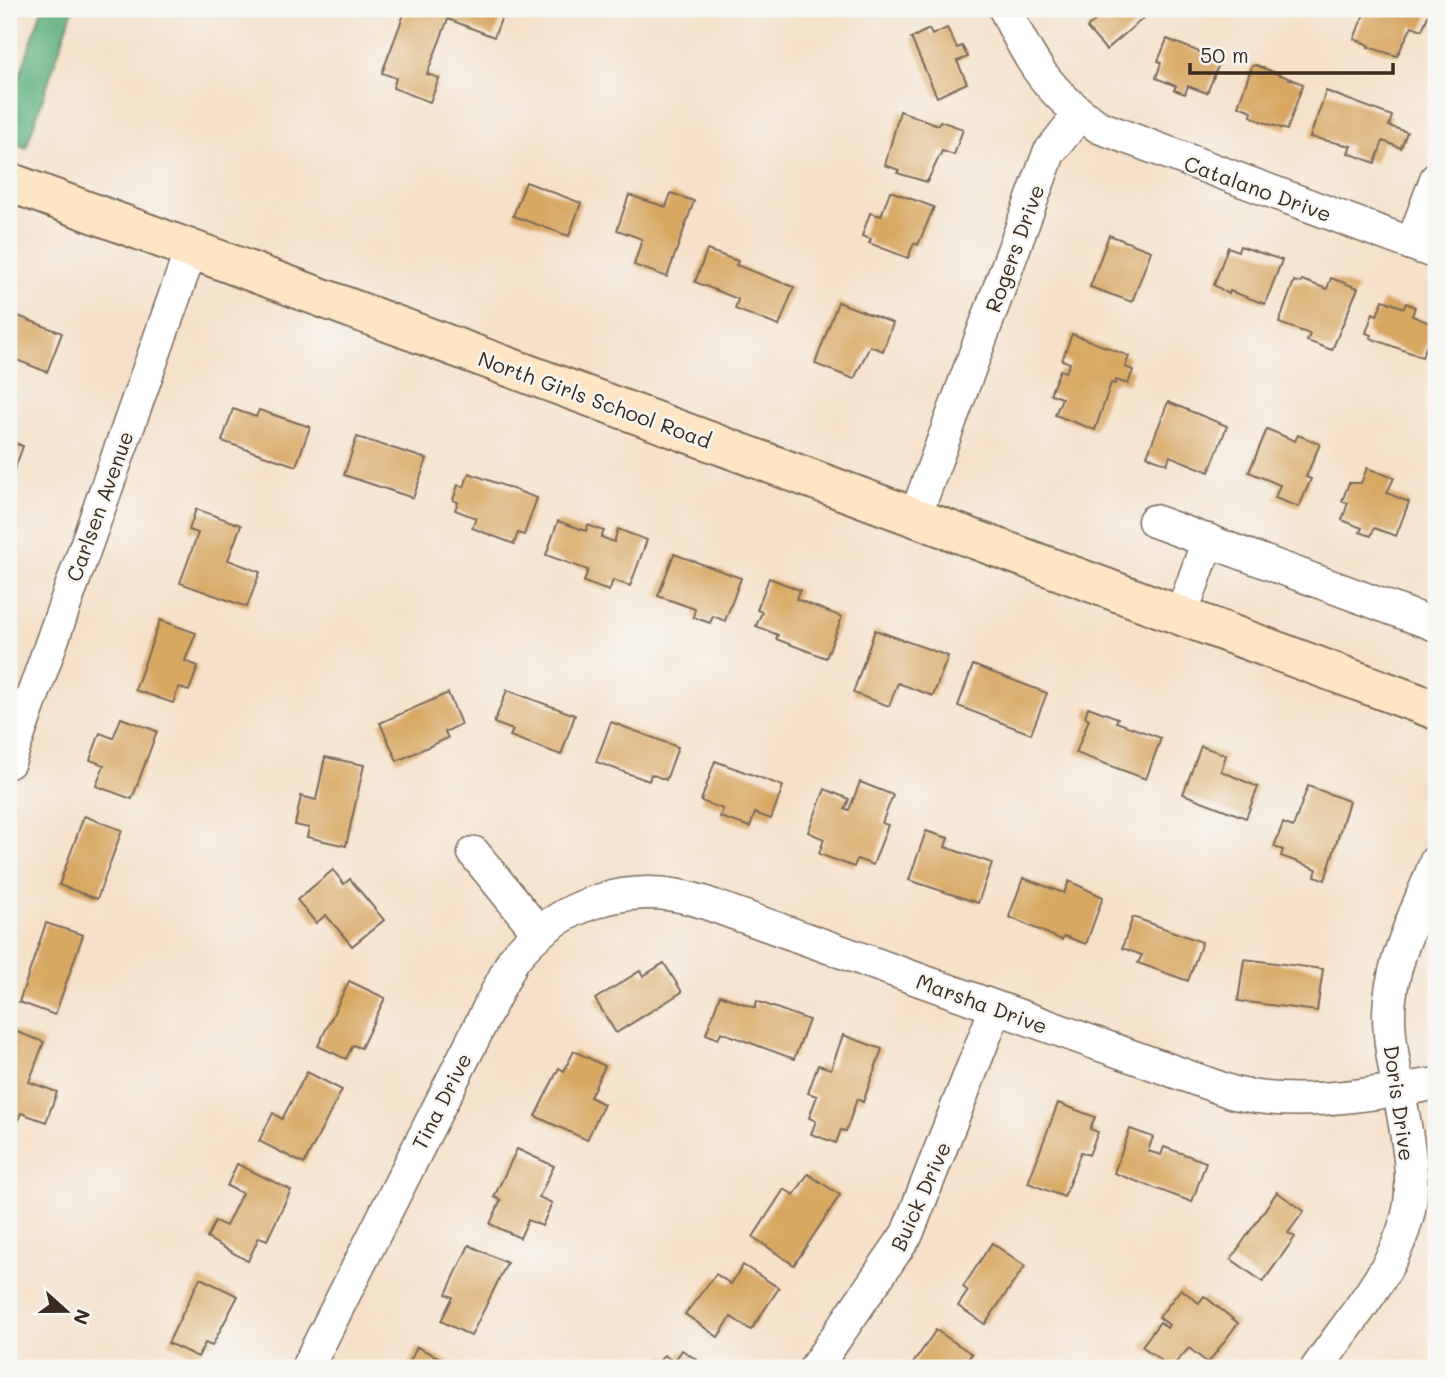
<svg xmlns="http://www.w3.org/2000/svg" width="1445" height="1377" font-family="Mali,sans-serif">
	<rect width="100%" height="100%" fill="#f6f6f2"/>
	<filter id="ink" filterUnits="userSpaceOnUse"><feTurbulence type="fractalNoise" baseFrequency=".0143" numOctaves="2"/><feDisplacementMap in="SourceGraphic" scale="14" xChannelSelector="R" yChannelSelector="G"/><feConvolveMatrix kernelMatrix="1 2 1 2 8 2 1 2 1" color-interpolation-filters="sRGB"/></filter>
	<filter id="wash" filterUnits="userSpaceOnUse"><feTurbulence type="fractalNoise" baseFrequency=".00686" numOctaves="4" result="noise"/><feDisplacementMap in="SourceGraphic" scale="28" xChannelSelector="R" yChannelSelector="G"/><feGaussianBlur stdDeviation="1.57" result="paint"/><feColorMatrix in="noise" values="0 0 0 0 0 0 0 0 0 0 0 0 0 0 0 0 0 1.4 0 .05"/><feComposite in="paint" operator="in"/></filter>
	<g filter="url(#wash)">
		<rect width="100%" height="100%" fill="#f5e1c9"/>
		<!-- forest -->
		<path fill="#61b17e" stroke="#4e6e4e" stroke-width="2" d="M 42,9 L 73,9 L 26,148 L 9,141 L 9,109 Z"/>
		<g id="blocks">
			<!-- building -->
			<g fill="#d8a762">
				<path d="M 406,9 L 505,9 L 494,37 L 448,19 L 427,74 L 439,78 L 430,102 L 393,88 L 396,78 L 382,73 Z"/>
				<path d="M 1092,9 L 1154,9 L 1106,50 L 1087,28 L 1099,17 Z"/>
				<path d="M 1366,9 L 1431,9 L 1422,30 L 1412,26 L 1397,56 L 1368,47 L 1369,45 L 1354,39 Z"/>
				<path d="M 947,28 L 957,48 L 962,46 L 968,57 L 957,61 L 967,83 L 937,97 L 911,38 L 929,29 L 932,35 Z"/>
				<path d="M 1167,39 L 1212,57 L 1211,61 L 1219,64 L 1207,93 L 1188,86 L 1185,94 L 1174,90 L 1176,86 L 1156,78 L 1161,63 L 1158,61 Z"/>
				<path d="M 1256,65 L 1303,84 L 1287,130 L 1260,121 L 1251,116 L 1252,111 L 1238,106 L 1252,66 Z"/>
				<path d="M 1326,91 L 1392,116 L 1389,126 L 1407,132 L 1401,148 L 1383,141 L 1375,163 L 1348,153 L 1351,146 L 1310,137 Z"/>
				<path d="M 900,111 L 938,125 L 940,121 L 963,129 L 954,155 L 942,151 L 927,182 L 897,173 L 899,170 L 885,165 Z"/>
				<path d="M 526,182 L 581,203 L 569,236 L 513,216 Z"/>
				<path d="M 890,191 L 934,207 L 918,245 L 914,243 L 908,258 L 869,243 L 871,239 L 862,236 L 870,213 L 881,216 Z"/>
				<path d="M 671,193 L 694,201 L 667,277 L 634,265 L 642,239 L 617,230 L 629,195 L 666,207 Z"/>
				<path d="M 1109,235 L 1151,251 L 1132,302 L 1090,287 Z"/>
				<path d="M 1240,246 L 1282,260 L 1265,304 L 1230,291 L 1229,294 L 1214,285 L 1228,247 L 1238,251 Z"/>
				<path d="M 707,250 L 738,261 L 736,265 L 794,287 L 779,326 L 735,309 L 738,299 L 695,282 Z"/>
				<path d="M 1331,278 L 1358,288 L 1332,350 L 1307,341 L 1310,334 L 1279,323 L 1294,281 L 1300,283 L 1302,280 L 1327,289 Z"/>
				<path d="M 1383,300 L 1404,308 L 1406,303 L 1415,307 L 1412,316 L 1435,325 L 1422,357 L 1370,338 L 1371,335 L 1366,333 L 1373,313 L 1377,315 Z"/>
				<path d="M 838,302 L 893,323 L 883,351 L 870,346 L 854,379 L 815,364 Z"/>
				<path d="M 13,314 L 62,333 L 47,372 L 9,357 L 9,321 Z"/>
				<path d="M 1072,334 L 1129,356 L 1125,367 L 1133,370 L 1128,384 L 1116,380 L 1115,384 L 1111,383 L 1095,430 L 1055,415 L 1062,398 L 1050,394 L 1060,370 L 1066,372 L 1070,363 L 1062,360 Z"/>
				<path d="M 1168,402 L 1227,426 L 1209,472 L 1170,456 L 1167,464 L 1147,456 Z"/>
				<path d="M 233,409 L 256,417 L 259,410 L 310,427 L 296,466 L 222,441 Z"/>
				<path d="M 1267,429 L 1295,441 L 1298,435 L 1320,444 L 1306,477 L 1311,479 L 1299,507 L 1275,498 L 1280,485 L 1249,472 Z"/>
				<path d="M 357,437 L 427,459 L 413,498 L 344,475 Z"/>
				<path d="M 9,441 L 23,446 L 9,485 Z"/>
				<path d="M 1367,468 L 1394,478 L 1387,493 L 1409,502 L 1396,536 L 1374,528 L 1371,536 L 1360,532 L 1362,528 L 1342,520 L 1348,503 L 1342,501 L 1349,483 L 1361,483 Z"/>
				<path d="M 469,473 L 537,498 L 524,535 L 518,533 L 514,544 L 472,528 L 476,518 L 455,510 L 458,502 L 453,500 L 458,485 L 464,487 Z"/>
				<path d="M 196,509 L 241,525 L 228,560 L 260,572 L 247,607 L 180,583 L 198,533 L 189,530 Z"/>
				<path d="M 558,521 L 586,531 L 588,525 L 604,531 L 601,537 L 614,542 L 618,529 L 647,540 L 630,586 L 613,580 L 609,591 L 584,582 L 588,570 L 546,555 Z"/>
				<path d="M 674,554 L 741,578 L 725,621 L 713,616 L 710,623 L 693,617 L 695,609 L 658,596 Z"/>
				<path d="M 769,578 L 800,590 L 796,599 L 842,617 L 826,658 L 776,639 L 778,635 L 756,626 L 762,612 L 757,610 Z"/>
				<path d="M 160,620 L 196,633 L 185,661 L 198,666 L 189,691 L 179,687 L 173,703 L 135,690 Z"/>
				<path d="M 875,630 L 948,656 L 933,696 L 898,683 L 889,706 L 853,693 Z"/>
				<path d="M 973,665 L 1047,693 L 1031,734 L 958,706 Z"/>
				<path d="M 507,690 L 575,715 L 561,755 L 510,736 L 513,730 L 494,723 Z"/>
				<path d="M 448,693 L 461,724 L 445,732 L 448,738 L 397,761 L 380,723 Z"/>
				<path d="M 1088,707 L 1118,718 L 1116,722 L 1161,738 L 1146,779 L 1076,753 L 1089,719 L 1085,717 Z"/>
				<path d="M 121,718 L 157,731 L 132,799 L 96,786 L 104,765 L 90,760 L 100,733 L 113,738 Z"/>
				<path d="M 611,722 L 678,747 L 666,780 L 651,774 L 649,781 L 596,762 Z"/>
				<path d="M 1201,746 L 1226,755 L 1221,771 L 1258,787 L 1246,818 L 1183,794 Z"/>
				<path d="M 325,757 L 364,765 L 346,846 L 307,837 L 309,828 L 295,825 L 301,796 L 316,800 Z"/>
				<path d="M 715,761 L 783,786 L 771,819 L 755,813 L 750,827 L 720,817 L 723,809 L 701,801 Z"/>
				<path d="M 860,782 L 893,795 L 882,823 L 888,825 L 873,865 L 857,859 L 854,867 L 819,854 L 824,839 L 808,832 L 825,789 L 849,799 L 845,809 L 849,810 Z"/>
				<path d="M 1308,786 L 1349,801 L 1325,880 L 1315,876 L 1317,869 L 1281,856 L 1283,850 L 1274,847 L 1283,823 L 1293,827 Z"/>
				<path d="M 84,816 L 122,830 L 97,899 L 59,885 Z"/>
				<path d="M 926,831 L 948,838 L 945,847 L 992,863 L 978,903 L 909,880 Z"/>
				<path d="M 333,870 L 344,884 L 350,879 L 384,920 L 352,946 L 326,915 L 316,923 L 297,900 Z"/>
				<path d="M 1023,878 L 1064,893 L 1069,881 L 1103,897 L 1086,944 L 1064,936 L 1062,940 L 1009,917 Z"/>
				<path d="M 1133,917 L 1202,942 L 1188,981 L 1138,963 L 1142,955 L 1122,948 Z"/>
				<path d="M 46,923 L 83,935 L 55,1015 L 19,1002 Z"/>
				<path d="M 1244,959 L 1323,969 L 1317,1011 L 1238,1001 Z"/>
				<path d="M 664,963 L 682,992 L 616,1033 L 595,999 L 640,971 L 643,976 Z"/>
				<path d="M 349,981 L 385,998 L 361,1048 L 353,1045 L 346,1059 L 318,1046 Z"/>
				<path d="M 720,995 L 755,1008 L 757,1001 L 809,1020 L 794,1059 L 721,1032 L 718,1039 L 706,1034 Z"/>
				<path d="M 9,1029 L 44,1042 L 29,1082 L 57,1092 L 46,1122 L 21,1113 L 18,1120 L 9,1116 Z"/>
				<path d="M 843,1035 L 882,1049 L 863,1102 L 857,1099 L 846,1131 L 841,1130 L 836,1143 L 811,1134 L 816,1121 L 809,1118 L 817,1096 L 808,1093 L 818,1065 L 831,1069 Z"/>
				<path d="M 574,1051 L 605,1066 L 590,1097 L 604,1104 L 587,1140 L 535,1116 L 559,1068 L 564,1071 Z"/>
				<path d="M 307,1072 L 342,1090 L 304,1164 L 259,1141 L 273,1113 L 282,1119 Z"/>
				<path d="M 1058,1103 L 1095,1117 L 1090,1129 L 1098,1132 L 1089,1155 L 1081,1152 L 1064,1197 L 1028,1183 Z"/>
				<path d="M 1130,1129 L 1153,1137 L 1148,1151 L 1161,1155 L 1164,1147 L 1206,1162 L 1192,1202 L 1114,1173 Z"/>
				<path d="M 517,1149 L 554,1166 L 539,1197 L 552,1203 L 542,1226 L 528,1220 L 520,1238 L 490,1224 L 501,1200 L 494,1197 Z"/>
				<path d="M 9,1154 L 17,1157 L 9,1179 Z"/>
				<path d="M 237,1164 L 291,1190 L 267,1240 L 259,1237 L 248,1261 L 207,1238 L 215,1221 L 226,1226 L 242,1193 L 227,1186 Z"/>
				<path d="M 808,1174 L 840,1195 L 794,1265 L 753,1237 L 784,1189 L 794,1195 Z"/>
				<path d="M 1277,1192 L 1304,1211 L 1288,1233 L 1295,1237 L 1263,1282 L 1231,1259 Z"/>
				<path d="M 992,1243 L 1025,1266 L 985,1324 L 958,1306 L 968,1291 L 963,1287 Z"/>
				<path d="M 469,1245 L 507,1263 L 471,1336 L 441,1321 L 453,1297 L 446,1294 Z"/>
				<path d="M 743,1265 L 779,1288 L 751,1330 L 731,1317 L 718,1337 L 685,1314 L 716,1274 L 731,1284 Z"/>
				<path d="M 200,1278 L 238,1296 L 212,1346 L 205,1343 L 198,1357 L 168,1343 Z"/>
				<path d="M 1181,1289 L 1199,1303 L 1204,1296 L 1238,1323 L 1208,1363 L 1189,1348 L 1171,1368 L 1142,1346 L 1160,1322 L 1167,1328 L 1169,1325 L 1159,1317 Z"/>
				<path d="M 936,1330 L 972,1354 L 967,1361 L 978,1368 L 910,1368 Z"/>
				<path d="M 417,1347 L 455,1365 L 454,1368 L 407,1368 Z"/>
				<path d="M 682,1350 L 709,1368 L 654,1368 L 664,1355 L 674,1362 Z"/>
			</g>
		</g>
	</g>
	<g filter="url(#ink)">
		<use href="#blocks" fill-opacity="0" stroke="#7c6a5a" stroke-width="2"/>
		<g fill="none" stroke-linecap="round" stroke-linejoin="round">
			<defs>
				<g id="minor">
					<path d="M 1005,9 C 1030,62 1049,94 1099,127 L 1436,253"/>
					<path d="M 1412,244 L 1436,179"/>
					<path d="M 915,517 L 1049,153 L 1071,125 L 1083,117"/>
					<path d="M 1154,521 L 1436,625"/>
					<path d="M 1181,616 L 1208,540"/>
					<path d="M 9,762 L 191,250"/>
					<path d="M 474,853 L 539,933"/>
					<path d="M 307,1368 L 513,960 C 559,902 632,879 703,902 L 1234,1093 C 1302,1108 1369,1094 1436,1084"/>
					<path d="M 815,1368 L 907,1234 L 996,1008"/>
					<path d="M 1317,1368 C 1348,1322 1393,1273 1407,1218 C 1423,1162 1388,1073 1389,1012 C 1390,962 1419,908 1436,861"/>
				</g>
				<path id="secondary" d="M 9,182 L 1436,710"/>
			</defs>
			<!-- minor casing -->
			<use href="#minor" stroke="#7c6a5a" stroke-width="35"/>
			<!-- secondary casing -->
			<use href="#secondary" stroke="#7c6a5a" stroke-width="42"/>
			<!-- minor -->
			<use href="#minor" stroke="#fff" stroke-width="32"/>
			<!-- secondary -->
			<use href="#secondary" stroke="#fde5c5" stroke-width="38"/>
		</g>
	</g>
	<g text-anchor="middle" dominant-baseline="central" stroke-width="5" stroke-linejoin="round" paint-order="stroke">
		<!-- street labels -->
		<g font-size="21" fill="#3b2a1e" stroke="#f6f6f2">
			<text transform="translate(1258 188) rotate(20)">Catalano Drive</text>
			<text transform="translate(1014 248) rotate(-70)">Rogers Drive</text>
			<text transform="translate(595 399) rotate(20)">North Girls School Road</text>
			<text transform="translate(99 506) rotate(-70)">Carlsen Avenue</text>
			<text transform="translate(982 1003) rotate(20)">Marsha Drive</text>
			<text transform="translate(441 1101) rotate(-63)">Tina Drive</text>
			<text transform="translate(1400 1103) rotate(82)">Doris Drive</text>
			<text transform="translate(920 1196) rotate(-66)">Buick Drive</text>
		</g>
	</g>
	<!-- margin -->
	<rect width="1445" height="1377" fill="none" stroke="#f6f6f2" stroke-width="35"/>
	<!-- north arrow -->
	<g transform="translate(66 1311) rotate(111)" stroke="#f6f6f2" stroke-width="5" paint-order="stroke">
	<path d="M0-5L12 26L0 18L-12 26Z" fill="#3b2a1e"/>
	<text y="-10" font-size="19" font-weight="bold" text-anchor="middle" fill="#3b2a1e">N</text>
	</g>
	<!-- scale -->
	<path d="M1190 63v10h203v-10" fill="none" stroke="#3b2a1e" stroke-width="3.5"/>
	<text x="1200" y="63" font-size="21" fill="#3b2a1e" stroke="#f6f6f2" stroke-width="5" paint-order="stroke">50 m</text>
</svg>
